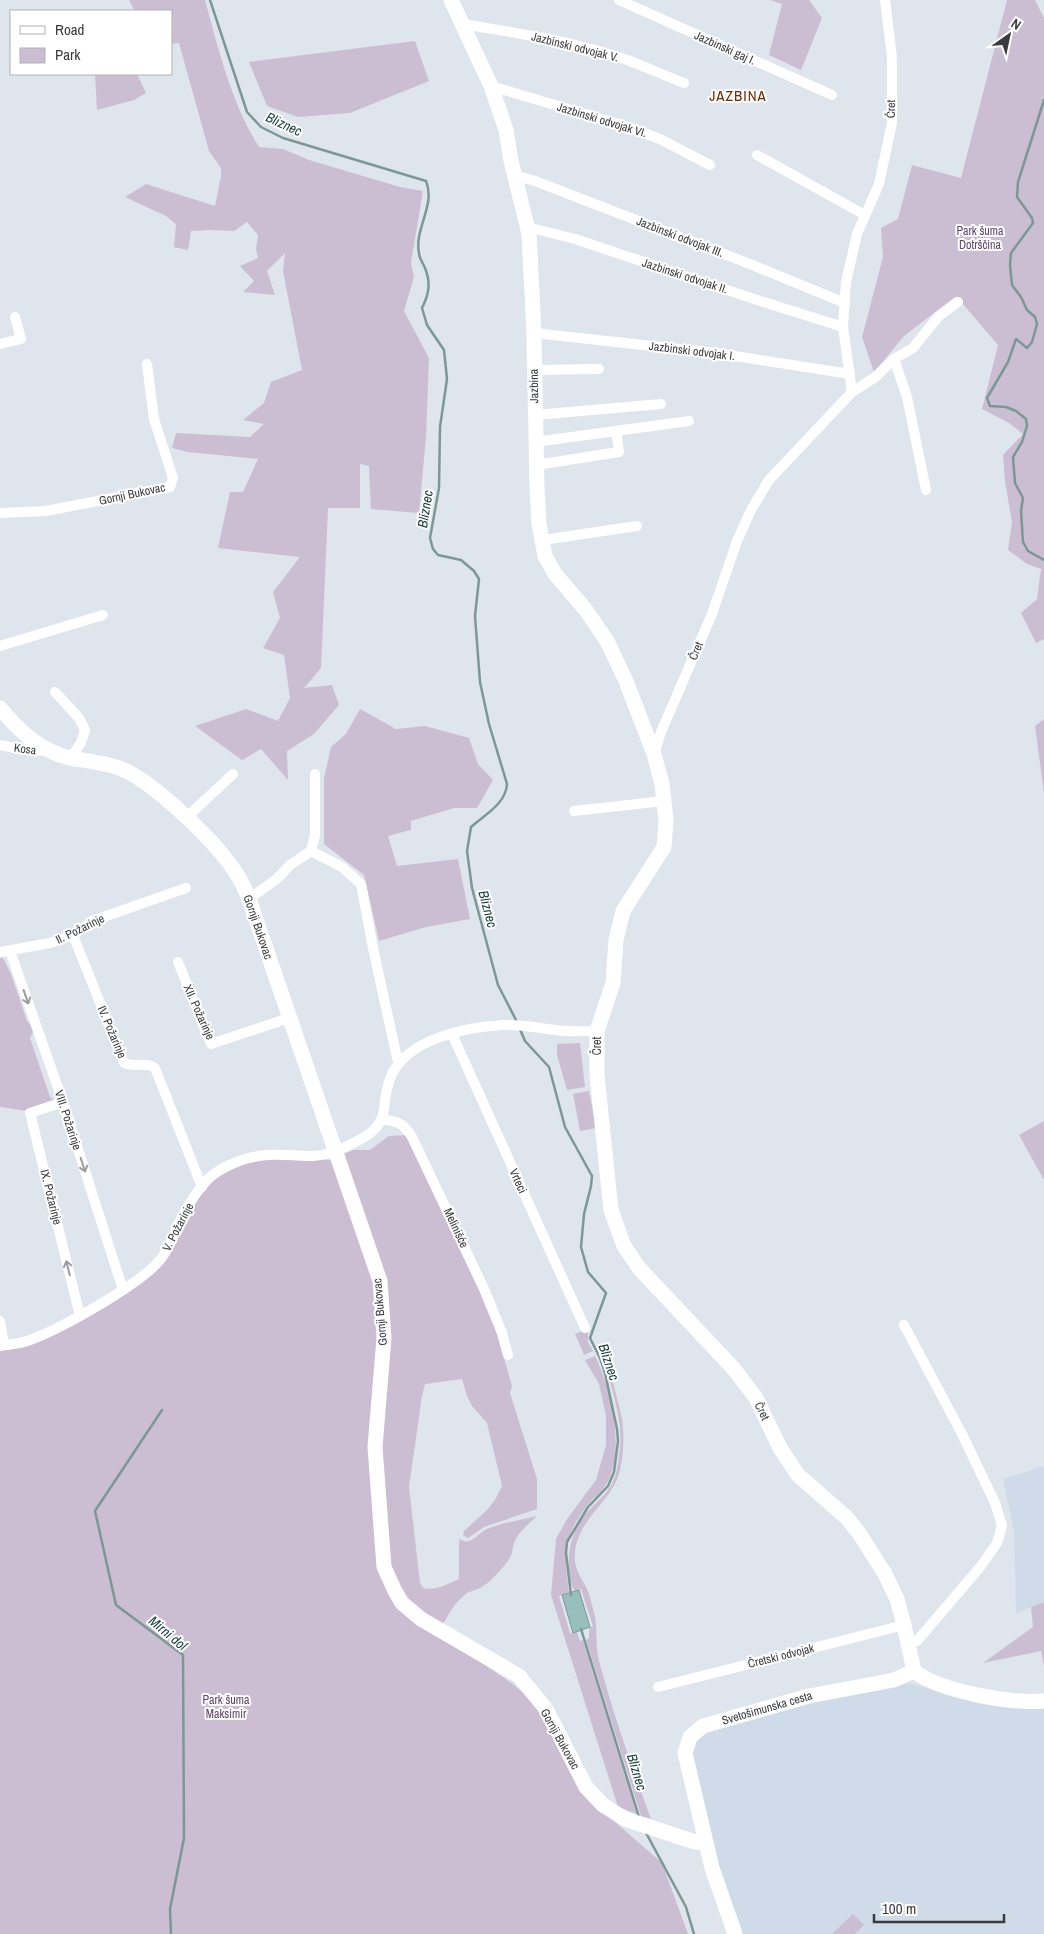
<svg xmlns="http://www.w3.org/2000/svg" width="1044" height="1934" font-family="'Archivo Narrow',sans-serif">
	<rect width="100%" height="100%" fill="#dfe5ec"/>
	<!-- built -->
	<g fill="#cfdbe8">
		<path d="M 1044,1466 L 1044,1602 L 1016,1613 L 1014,1531 L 1003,1479 Z"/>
		<path d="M 909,1683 L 980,1704 L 1011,1708 L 1044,1709 L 1044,1934 L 736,1934 L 706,1832 L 690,1741 L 703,1730 L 785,1706 Z"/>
	</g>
	<!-- green -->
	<g fill="#cbbed2">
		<path d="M 129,0 L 205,0 C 219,51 231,102 259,147 L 283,149 L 309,160 L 400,187 L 423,191 L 411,263 L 414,277 L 404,311 L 429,358 L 426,437 L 419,513 L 371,509 L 369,466 L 360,464 L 360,508 L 328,508 L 321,668 L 304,688 L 332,685 L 339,705 L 314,734 L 287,751 L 288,780 L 261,749 L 242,760 L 195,726 L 246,709 L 278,721 L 290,698 L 284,655 L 263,648 L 280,618 L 273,592 L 300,557 L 218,548 L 230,492 L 243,492 L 258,459 L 188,452 L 172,448 L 176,433 L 250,437 L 264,424 L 243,420 L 264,403 L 271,382 L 302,370 L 283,271 L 285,253 L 267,271 L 275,295 L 243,292 L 254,281 L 240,266 L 258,258 L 256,249 L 258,235 L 247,222 L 234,231 L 210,230 L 191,231 L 188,250 L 174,247 L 176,224 L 166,216 L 125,197 L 146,184 L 215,206 L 221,176 L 221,168 L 209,151 L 179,43 L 171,44 L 171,11 L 135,11 Z"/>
		<path d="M 770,0 L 809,0 L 822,18 L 801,70 L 769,55 L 782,4 Z"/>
		<path d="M 1007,0 L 1035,0 L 1044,18 L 1044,639 L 1036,643 L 1021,613 L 1037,599 L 1041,569 L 1027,564 L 1008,550 L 1012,522 L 1005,481 L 1003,455 L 1023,434 L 1009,423 L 982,409 L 998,345 L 956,296 L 904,336 L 874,372 L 862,337 L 883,257 L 881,228 L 898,219 L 912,165 L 961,178 Z"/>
		<path d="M 415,41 L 429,81 L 350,113 L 298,117 L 267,106 L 249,62 Z"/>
		<path d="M 95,74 L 137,74 L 146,93 L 134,100 L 97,110 Z"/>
		<path d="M 360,709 L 396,729 L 425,726 L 469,738 L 478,764 L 493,780 L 477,808 L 454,808 L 411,821 L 411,830 L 388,836 L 397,866 L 458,859 L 470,919 L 426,927 L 379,941 L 364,875 L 324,844 L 324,778 L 331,747 L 346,734 Z"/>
		<path d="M 1044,719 L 1044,793 L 1035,726 Z"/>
		<path d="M 0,958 L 3,958 L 11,974 L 27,1021 L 30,1024 L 33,1032 L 30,1038 L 50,1097 L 55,1101 L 28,1111 L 0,1107 Z"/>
		<path d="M 580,1043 L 585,1087 L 567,1090 L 557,1055 L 557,1044 Z"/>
		<path d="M 589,1091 L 596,1128 L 580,1131 L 573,1094 Z"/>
		<path d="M 1044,1121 L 1044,1180 L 1019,1135 Z"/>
		<path d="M 406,1135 L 491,1313 L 512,1386 L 510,1393 L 537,1479 L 537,1509 L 484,1527 L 468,1538 L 463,1535 L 464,1531 L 487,1510 L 495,1500 L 502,1486 L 487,1423 L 472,1406 L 467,1396 L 462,1379 L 425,1384 L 422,1396 L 409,1487 L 420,1583 L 423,1588 C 436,1591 447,1584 459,1579 L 459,1543 L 460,1539 C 470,1547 478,1533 487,1529 C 502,1523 520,1520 537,1516 C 529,1524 518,1532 514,1543 C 512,1549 513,1555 508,1561 C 500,1571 491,1582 480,1588 C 475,1590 470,1591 466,1594 C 454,1602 445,1620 439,1633 L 514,1685 L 543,1709 L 583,1794 L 662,1863 L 688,1934 L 0,1934 L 0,1349 L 22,1346 L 139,1282 L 204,1191 L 213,1181 L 229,1170 L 255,1160 L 274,1158 L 330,1160 L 353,1150 L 370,1150 L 389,1136 Z"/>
		<path d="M 582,1331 L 588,1332 L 588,1342 L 593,1351 L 584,1355 L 575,1334 Z"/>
		<path d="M 609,1348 C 608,1370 615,1389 620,1410 C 625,1430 624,1451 620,1470 C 614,1500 578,1518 575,1552 C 573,1571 583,1578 589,1594 C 591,1600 592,1606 594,1612 C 598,1628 595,1645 599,1661 C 613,1714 632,1767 651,1819 L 641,1816 L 586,1640 L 589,1638 L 589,1628 L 593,1626 L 581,1589 L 575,1591 C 570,1584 570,1578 569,1569 C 567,1545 575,1525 592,1507 C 598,1501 605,1495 610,1487 C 616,1478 618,1466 619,1454 C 625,1424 611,1390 605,1361 L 600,1352 Z"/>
		<path d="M 595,1356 C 611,1388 625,1447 608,1481 C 603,1492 593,1497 586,1507 C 562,1540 564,1554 569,1592 L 559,1596 L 570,1633 L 577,1632 L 580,1641 L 583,1640 L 637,1814 L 618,1807 L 551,1595 L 556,1539 L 567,1519 L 596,1480 L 606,1445 L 606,1416 L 599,1384 L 585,1360 Z"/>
		<path d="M 1044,1602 L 1044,1666 L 1041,1651 L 983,1663 L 1033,1627 L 1031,1607 Z"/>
		<path d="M 853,1914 L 864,1925 L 855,1934 L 832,1934 Z"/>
	</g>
	<!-- water -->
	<path fill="#97c0bd" stroke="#7b9897" d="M 579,1590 L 590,1627 L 573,1633 L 562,1595 Z"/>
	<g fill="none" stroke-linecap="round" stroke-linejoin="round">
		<!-- stream -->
		<g stroke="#7b9897" stroke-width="2.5">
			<path d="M 210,0 L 247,112 L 261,127 L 283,138 L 426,181 C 436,205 414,229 419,253 C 419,258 423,263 425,268 C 431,283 429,294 422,308 L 427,325 L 444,350 L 447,379 L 440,427 L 439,488 L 430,538 L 433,549 L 438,555 L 461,560 L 474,571 L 479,579 L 475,616 L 480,682 L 489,724 L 507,784 C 506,804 484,815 471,827 L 467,851 L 472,888 L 498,985 L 517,1022"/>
			<path d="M 1044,100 L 1018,182 L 1017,197 L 1032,218 L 1033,223 L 1011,253 L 1010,265 L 1012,285 L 1021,297 L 1027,310 L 1035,317 L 1037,324 L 1032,342 L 1027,348 L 1016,339 L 1008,362 L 987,398 L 990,406 L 1006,407 L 1016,411 L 1026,419 L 1027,426 L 1022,442 L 1013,457 L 1015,483 L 1023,498 L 1021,511 L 1023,542 L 1028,551 L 1044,560"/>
			<path d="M 519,1027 L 525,1041 L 549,1067 L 565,1127 L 592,1176 L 591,1186 L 584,1214 L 581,1247 L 588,1272 L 606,1293 L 590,1338 L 600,1358 L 605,1373 L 617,1429 L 618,1441 L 614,1472 L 608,1486 L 588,1507 L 567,1542 L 566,1553 L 571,1595"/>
			<path d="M 162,1410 L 95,1511 L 116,1605 L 183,1655 L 184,1838 L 170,1909 L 171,1934"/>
			<path d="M 581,1629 L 639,1817"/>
			<path d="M 645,1831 L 686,1907 L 694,1934"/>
		</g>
		<!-- street -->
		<g stroke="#fff" stroke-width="10">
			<path d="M 619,0 L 832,95"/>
			<path d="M 462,24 C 518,33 576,42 630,61 C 648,68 666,76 684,83"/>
			<path d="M 491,86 L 628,127 L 660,139 L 710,165"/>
			<path d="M 757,155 L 865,215"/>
			<path d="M 514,175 L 535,181 L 750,264 L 845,303"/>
			<path d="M 527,227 L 575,239 L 757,300 L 843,327"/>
			<path d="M 534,333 L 716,353 L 850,374"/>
			<path d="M 0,344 L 21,339 L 15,317"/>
			<path d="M 894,359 L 907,397 L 926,490"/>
			<path d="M 534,370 L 599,369"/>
			<path d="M 852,392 L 843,327 L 846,282 L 857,234 L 879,184 L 892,123 L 892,57 L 885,0"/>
			<path d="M 535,415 L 661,404"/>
			<path d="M 535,442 L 689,421"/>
			<path d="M 536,465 L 619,452 L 617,437"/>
			<path d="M 0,513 L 46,511 L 170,487 L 173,478 L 154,419 L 147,364"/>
			<path d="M 543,540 L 637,526"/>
			<path d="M 0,646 L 103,615"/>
			<path d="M 55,692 L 79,718 L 85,730 L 81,743 L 70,758"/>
			<path d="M 0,745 L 24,750 L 46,751"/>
			<path d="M 654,754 L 661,732 L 712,614 L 737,541 L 751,510 L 769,480 L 852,392 L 874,378 L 894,359 L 913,348 L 939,316 L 958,302"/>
			<path d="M 574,811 L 664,801"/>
			<path d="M 187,817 L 233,774"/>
			<path d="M 311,851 L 342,867 L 361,884 L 373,948 L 397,1058 L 400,1062"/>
			<path d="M 249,899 L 278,878 L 290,865 L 311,851 L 315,835 L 315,774"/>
			<path d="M 73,935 L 124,1063 C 134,1068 146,1061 155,1068 L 202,1187"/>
			<path d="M 10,951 L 63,1102 L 123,1290"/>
			<path d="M 0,952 L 50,943 L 73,935 L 92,921 L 186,888"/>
			<path d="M 178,962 L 211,1044 L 289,1018"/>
			<path d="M 452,1034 L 585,1328"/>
			<path d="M 63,1102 L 30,1113 L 80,1316"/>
			<path d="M 382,1120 C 397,1120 404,1124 412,1137 L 484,1289 L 502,1333 L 508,1355"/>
			<path d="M 0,1321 L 4,1345"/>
			<path d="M 904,1325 L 962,1434 L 995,1503 L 1002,1526 L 997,1543 L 981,1566 L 917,1641 L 908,1644"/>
			<path d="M 0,1346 C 10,1344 20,1344 30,1340 C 60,1329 146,1282 163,1256 C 171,1245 175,1231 181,1219 C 188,1205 198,1189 209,1178 C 224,1165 248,1156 268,1155 C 294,1153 313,1161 339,1150 C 357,1141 382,1133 384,1109 C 385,1098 386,1088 391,1076 C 407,1039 466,1027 503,1025 C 520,1024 538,1028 555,1030 C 569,1032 583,1031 597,1031"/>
			<path d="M 658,1687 L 904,1625"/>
		</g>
		<!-- secondary -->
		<g stroke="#fff" stroke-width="15">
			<path d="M 451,0 L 491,86 L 506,130 L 511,161 L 529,234 L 534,333 L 537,488 L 539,524 L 545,556 L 555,574 L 585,609 L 607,641 L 626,681 L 654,754 L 662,784 L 666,820 L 664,847 L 623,911 L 616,940 L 613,983 L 597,1031 L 597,1075 L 611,1210 L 624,1246 L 639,1268 L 734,1369 L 756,1398 L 780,1448 L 798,1475 L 847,1518 L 859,1533 L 885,1574 L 897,1599 L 904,1625 L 914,1671"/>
			<path d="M 0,708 C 19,731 40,751 70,758 C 87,761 106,763 122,769 C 155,783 222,847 239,878 C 243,884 246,892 249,899 L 380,1281 L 384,1338 L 375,1447 L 384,1567 L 395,1591 L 402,1603 L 421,1619 L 519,1676 L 546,1709 L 586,1787 L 603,1805 L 625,1819 L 695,1842 L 706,1843"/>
			<path d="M 914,1671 C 939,1691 1011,1704 1044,1701"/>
			<path d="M 735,1934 L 712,1868 L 685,1753 L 690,1737 L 703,1726 L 809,1696 L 894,1680 L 914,1671"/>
		</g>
	</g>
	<!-- one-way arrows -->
	<defs><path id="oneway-shaft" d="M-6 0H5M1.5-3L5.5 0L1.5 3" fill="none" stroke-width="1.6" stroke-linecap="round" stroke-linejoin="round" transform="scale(1.25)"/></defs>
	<g stroke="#9c9d9e">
		<use href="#oneway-shaft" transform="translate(26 997) rotate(71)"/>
		<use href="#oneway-shaft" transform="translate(83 1165) rotate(72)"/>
		<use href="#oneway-shaft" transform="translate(68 1268) rotate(-104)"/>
	</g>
	<g text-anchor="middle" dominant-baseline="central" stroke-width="4" stroke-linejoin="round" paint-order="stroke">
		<!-- street labels -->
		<g font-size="12" fill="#393b3e" stroke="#fff">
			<text transform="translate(575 47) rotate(14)">Jazbinski odvojak V.</text>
			<text transform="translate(725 48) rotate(24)">Jazbinski gaj I.</text>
			<text transform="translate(891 109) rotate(-89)">Čret</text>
			<text transform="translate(602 120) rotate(17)">Jazbinski odvojak VI.</text>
			<text transform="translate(680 237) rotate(21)">Jazbinski odvojak III.</text>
			<text transform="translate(685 276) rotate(18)">Jazbinski odvojak II.</text>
			<text transform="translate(692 351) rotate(7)">Jazbinski odvojak I.</text>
			<text transform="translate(534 386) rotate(-91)">Jazbina</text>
			<text transform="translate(132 494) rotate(-12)">Gornji Bukovac</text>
			<text transform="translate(696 651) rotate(-67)">Čret</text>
			<text transform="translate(25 749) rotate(7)">Kosa</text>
			<text transform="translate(258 927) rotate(71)">Gornji Bukovac</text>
			<text transform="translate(80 929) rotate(-26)">II. Požarinje</text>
			<text transform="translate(199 1012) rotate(66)">XII. Požarinje</text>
			<text transform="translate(112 1032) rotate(67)">IV. Požarinje</text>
			<text transform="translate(597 1046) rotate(-90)">Čret</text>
			<text transform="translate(68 1120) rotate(72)">VIII. Požarinje</text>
			<text transform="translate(518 1181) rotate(66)">Vrteci</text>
			<text transform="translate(51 1197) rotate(76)">IX. Požarinje</text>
			<text transform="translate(178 1227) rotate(-62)">V. Požarinje</text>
			<text transform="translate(456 1228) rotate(65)">Melinišće</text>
			<text transform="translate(380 1312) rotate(-95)">Gornji Bukovac</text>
			<text transform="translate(762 1411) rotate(64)">Čret</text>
			<text transform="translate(781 1656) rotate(-14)">Čretski odvojak</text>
			<text transform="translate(767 1708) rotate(-16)">Svetošimunska cesta</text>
			<text transform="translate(560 1739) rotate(61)">Gornji Bukovac</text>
		</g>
		<!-- park labels -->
		<g font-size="12" fill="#60446e" stroke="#fff">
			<text x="980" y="231">Park šuma<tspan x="980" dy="14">Dotrščina</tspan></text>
			<text x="226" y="1700">Park šuma<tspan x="226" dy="14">Maksimir</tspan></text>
		</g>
		<!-- water labels -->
		<g font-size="14" font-style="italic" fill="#153d3b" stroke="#fff">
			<text transform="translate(284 124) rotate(25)">Bliznec</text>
			<text transform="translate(425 509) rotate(-81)">Bliznec</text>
			<text transform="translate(488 909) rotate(75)">Bliznec</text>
			<text transform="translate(609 1362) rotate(71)">Bliznec</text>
			<text transform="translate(168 1633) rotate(40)">Mirni dol</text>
			<text transform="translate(637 1772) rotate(73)">Bliznec</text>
		</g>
		<!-- quarter labels -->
		<g font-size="15" letter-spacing="1" fill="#6c2e08" stroke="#fff">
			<text x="738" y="95">JAZBINA</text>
		</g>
	</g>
	<!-- legend -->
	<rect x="10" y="10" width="162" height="65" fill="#ffffff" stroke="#b0b1b2"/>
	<rect x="20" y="26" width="25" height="8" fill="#ffffff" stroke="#b0b1b2"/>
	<text x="55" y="35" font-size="15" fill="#393b3e">Road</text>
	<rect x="20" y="48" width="25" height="15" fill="#cbbed2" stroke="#b0b1b2"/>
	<text x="55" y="60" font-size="15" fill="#393b3e">Park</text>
	<!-- north arrow -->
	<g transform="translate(1009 35) rotate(33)" stroke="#ffffff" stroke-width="4" paint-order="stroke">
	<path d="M0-4L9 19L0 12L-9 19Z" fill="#393b3e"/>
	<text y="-8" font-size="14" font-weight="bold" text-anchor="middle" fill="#393b3e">N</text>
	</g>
	<!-- scale -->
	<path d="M874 1914v8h130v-8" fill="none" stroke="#393b3e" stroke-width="2.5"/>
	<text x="882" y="1914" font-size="15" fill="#393b3e" stroke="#ffffff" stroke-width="4" paint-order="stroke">100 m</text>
</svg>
